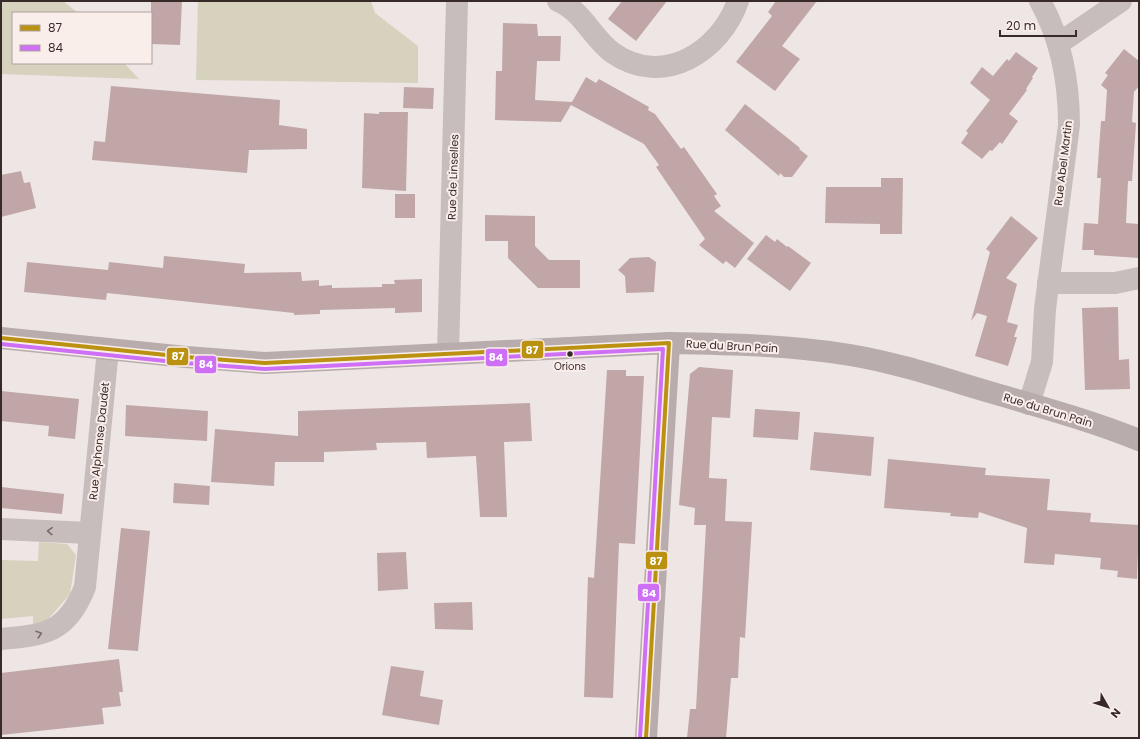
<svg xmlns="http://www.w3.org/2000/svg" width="1140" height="739" font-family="Poppins,sans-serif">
	<rect width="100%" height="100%" fill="#eee6e4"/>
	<!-- green -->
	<g fill="#d6d2be">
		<path d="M 1,1 L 63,1 L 78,13 L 13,13 L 13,63 L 124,63 L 139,79 L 1,74 Z"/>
		<path d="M 198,1 L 371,1 L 375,13 L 418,46 L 418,83 L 196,80 Z"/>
		<path d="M 39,542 L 67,544 L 76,555 L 70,594 L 43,625 L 33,625 L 33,616 L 1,619 L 1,560 L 38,561 Z"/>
	</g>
	<!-- building -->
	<g fill="#c1a6a7">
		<path d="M 151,1 L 182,1 L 180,45 L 151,44 Z"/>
		<path d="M 622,1 L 667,1 L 636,41 L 608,19 Z"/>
		<path d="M 776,1 L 817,1 L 782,46 L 800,59 L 775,91 L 736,62 L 772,16 L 768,12 Z"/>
		<path d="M 503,23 L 537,24 L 538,36 L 561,36 L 560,61 L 537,61 L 535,100 L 572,102 L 586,77 L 596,83 L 599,79 L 649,107 L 648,110 L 655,114 L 681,149 L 684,147 L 717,194 L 714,196 L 721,206 L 714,211 L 754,243 L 735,268 L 726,261 L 723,264 L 699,245 L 705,239 L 656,167 L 659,165 L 644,144 L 571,105 L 561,122 L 495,120 L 496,71 L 502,71 Z"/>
		<path d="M 1124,49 L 1139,61 L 1139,86 L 1134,92 L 1132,122 L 1136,123 L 1132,181 L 1128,181 L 1126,223 L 1139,224 L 1139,258 L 1094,255 L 1094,250 L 1082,250 L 1084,223 L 1098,224 L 1101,178 L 1097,178 L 1099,149 L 1101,121 L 1105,121 L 1107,90 L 1101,85 L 1108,75 L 1105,73 Z"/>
		<path d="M 1016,52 L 1038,68 L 1032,77 L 1033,78 L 1026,89 L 1027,90 L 1009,114 L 1018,121 L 1002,144 L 1000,142 L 992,151 L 990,150 L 982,159 L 961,143 L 968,133 L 966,131 L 990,100 L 970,83 L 982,67 L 993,76 L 1007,59 L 1009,61 Z"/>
		<path d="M 111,86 L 280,100 L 279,125 L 307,129 L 307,149 L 249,150 L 247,173 L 92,160 L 94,141 L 105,142 Z"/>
		<path d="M 404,87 L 434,88 L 433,109 L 403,108 Z"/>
		<path d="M 745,104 L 800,148 L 799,149 L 808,156 L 792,177 L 784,177 L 780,173 L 779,176 L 725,130 Z"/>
		<path d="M 379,112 L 408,112 L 406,191 L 362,188 L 364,113 L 379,114 Z"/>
		<path d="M 21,171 L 24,183 L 30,182 L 36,208 L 1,217 L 1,175 Z"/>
		<path d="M 881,178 L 903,178 L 902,234 L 880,234 L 880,224 L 825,223 L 826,187 L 881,187 Z"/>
		<rect x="395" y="194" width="20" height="24"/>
		<path d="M 485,215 L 535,216 L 535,246 L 549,260 L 580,260 L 580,288 L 538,288 L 508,258 L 508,241 L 485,241 Z"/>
		<path d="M 1011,216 L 1038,238 L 1006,278 L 1017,284 L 1007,322 L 1018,325 L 1014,337 L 1017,337 L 1008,366 L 975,356 L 987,316 L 977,313 L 971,321 L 990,252 L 986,249 Z"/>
		<path d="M 766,235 L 775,242 L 777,239 L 787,247 L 788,246 L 811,263 L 790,291 L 747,259 Z"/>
		<path d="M 164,256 L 245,264 L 244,273 L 301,272 L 302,281 L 319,280 L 319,286 L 332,285 L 332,288 L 382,287 L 382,284 L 395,284 L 394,280 L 422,279 L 422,312 L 395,313 L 395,308 L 320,310 L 320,314 L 294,315 L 294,313 L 107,293 L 106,300 L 24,292 L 27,262 L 108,270 L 109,262 L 163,268 Z"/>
		<path d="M 649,257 L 656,262 L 654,292 L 626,293 L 625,276 L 618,270 L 630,258 Z"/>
		<path d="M 1118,307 L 1119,360 L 1129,359 L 1130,389 L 1085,390 L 1082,308 Z"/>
		<path d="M 699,367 L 733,370 L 730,418 L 712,417 L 709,478 L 727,479 L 725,521 L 752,522 L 745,638 L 740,637 L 738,678 L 731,678 L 726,738 L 687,738 L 690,709 L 696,709 L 706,525 L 694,525 L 695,508 L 679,505 L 690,374 Z"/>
		<path d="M 607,370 L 626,370 L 626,376 L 644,376 L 635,544 L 619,543 L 613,698 L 584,697 L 588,577 L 594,578 Z"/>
		<path d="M 1,391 L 79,399 L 75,439 L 48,436 L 49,426 L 1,421 Z"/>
		<path d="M 530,403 L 532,441 L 504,442 L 507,517 L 480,517 L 476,456 L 427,458 L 426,442 L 376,443 L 377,450 L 324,452 L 324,462 L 275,462 L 274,486 L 211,482 L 215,429 L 298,436 L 298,411 Z"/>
		<path d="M 126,405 L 208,411 L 207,441 L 125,436 Z"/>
		<path d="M 755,409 L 800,412 L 798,440 L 753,437 Z"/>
		<path d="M 814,432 L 874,437 L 871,476 L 810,470 Z"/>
		<path d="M 888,459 L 986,468 L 985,475 L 1050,479 L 1047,510 L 1091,513 L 1090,522 L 1139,525 L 1137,579 L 1117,577 L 1118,571 L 1100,569 L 1101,558 L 1055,554 L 1054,565 L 1024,563 L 1027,528 L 979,512 L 978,518 L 950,516 L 951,513 L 884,508 Z"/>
		<path d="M 174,483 L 210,486 L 209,505 L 173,503 Z"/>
		<path d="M 1,487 L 64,494 L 62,514 L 1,508 Z"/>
		<path d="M 121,528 L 150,531 L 138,651 L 108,649 Z"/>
		<path d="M 406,552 L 408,589 L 378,591 L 377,553 Z"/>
		<path d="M 472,602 L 473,630 L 435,629 L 434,603 Z"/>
		<path d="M 119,659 L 123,692 L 119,692 L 121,706 L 102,708 L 104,724 L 1,735 L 1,673 Z"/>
		<path d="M 391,666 L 424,671 L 420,696 L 443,700 L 439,725 L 382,715 Z"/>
	</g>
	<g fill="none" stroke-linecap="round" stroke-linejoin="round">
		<!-- street -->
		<g stroke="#c7bdbc" stroke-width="22">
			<path d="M 558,1 C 583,11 592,38 613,53 C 663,88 720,52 738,1"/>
			<path d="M 1058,44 L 1121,1"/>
			<path d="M 1048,283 L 1115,283 L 1139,278"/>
			<path d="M 448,354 L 457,1"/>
			<path d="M 1029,404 L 1042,362 L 1045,309 L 1069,125 C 1069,82 1061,39 1040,1"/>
			<path d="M 1,529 L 89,533"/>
			<path d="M 1,639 C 45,635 67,633 85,587 L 108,349"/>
		</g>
		<!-- secondary -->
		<g stroke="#b8adac" stroke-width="22">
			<path d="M 1,338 L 186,357 L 265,363 L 669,343 C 729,344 790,345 850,355 C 898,363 945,379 993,393 C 1041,407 1092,421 1139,440"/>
			<path d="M 646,738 L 669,343"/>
		</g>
		<defs>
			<path id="bus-1" d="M 1,338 L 186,357 L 265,363 L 669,343 L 646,738"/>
			<path id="bus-2" d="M 1,344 L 185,363 L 265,369 L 663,349 L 640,738"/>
		</defs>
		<!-- bus-1 casing -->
		<use href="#bus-1" stroke="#faeeeb" stroke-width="7"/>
		<!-- bus-2 casing -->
		<use href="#bus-2" stroke="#faeeeb" stroke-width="7"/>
		<!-- bus-1 -->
		<use href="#bus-1" stroke="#ba9111" stroke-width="4"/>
		<!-- bus-2 -->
		<use href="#bus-2" stroke="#ce70f6" stroke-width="4"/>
	</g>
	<!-- one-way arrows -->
	<defs><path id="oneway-chevron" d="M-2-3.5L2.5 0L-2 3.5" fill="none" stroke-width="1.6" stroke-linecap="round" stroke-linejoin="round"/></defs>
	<g stroke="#796c6c">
		<use href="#oneway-chevron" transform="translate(50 531) rotate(-177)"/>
		<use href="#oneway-chevron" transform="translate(39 634) rotate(-17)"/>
	</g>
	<!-- markers -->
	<circle fill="#392a2a" stroke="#faeeeb" stroke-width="1.5" cx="570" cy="354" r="3.5"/>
	<g text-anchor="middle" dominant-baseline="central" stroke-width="4" stroke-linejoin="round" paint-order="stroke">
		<!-- bus labels -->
		<g font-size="10" fill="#392a2a" stroke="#faeeeb">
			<text x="570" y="366">Orions</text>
		</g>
		<!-- street labels -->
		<g font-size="11" fill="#392a2a" stroke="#faeeeb">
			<text transform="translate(1063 163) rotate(-83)">Rue Abel Martin</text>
			<text transform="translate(453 177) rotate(-88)">Rue de Linselles</text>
			<text transform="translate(732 346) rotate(3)">Rue du Brun Pain</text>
			<text transform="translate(1048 410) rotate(17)">Rue du Brun Pain</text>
			<text transform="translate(99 441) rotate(-84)">Rue Alphonse Daudet</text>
		</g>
	</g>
	<g stroke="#faeeeb" stroke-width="1.5">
		<rect x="521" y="340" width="23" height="19" rx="4" fill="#ba9111"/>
		<rect x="166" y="347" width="23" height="19" rx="4" fill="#ba9111"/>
		<rect x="485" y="348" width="23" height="19" rx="4" fill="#ce70f6"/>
		<rect x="194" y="355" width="23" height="19" rx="4" fill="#ce70f6"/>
		<rect x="645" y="551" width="23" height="19" rx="4" fill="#ba9111"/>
		<rect x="637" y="583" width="23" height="19" rx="4" fill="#ce70f6"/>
	</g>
	<g font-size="11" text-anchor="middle" font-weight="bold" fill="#fff">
		<text x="532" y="354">87</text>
		<text x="178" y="360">87</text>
		<text x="496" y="361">84</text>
		<text x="206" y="368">84</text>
		<text x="656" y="565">87</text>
		<text x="649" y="597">84</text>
	</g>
	<!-- border -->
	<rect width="1140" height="739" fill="none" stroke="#392a2a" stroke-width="4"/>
	<!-- legend -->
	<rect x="12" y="12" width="140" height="52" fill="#faeeeb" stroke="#ada09e"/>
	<rect x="20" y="25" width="20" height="6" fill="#ba9111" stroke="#ada09e"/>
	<text x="48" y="32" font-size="12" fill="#392a2a">87</text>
	<rect x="20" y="45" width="20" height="6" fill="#ce70f6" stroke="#ada09e"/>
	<text x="48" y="52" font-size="12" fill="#392a2a">84</text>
	<!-- north arrow -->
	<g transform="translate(1108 707) rotate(129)" stroke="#faeeeb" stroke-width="3" paint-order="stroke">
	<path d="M0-3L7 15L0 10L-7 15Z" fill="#392a2a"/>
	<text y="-6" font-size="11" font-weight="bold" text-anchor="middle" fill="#392a2a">N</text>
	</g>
	<!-- scale -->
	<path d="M1000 30v6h76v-6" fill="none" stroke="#392a2a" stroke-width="2"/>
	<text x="1006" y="30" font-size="12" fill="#392a2a" stroke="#faeeeb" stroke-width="3" paint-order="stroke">20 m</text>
</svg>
